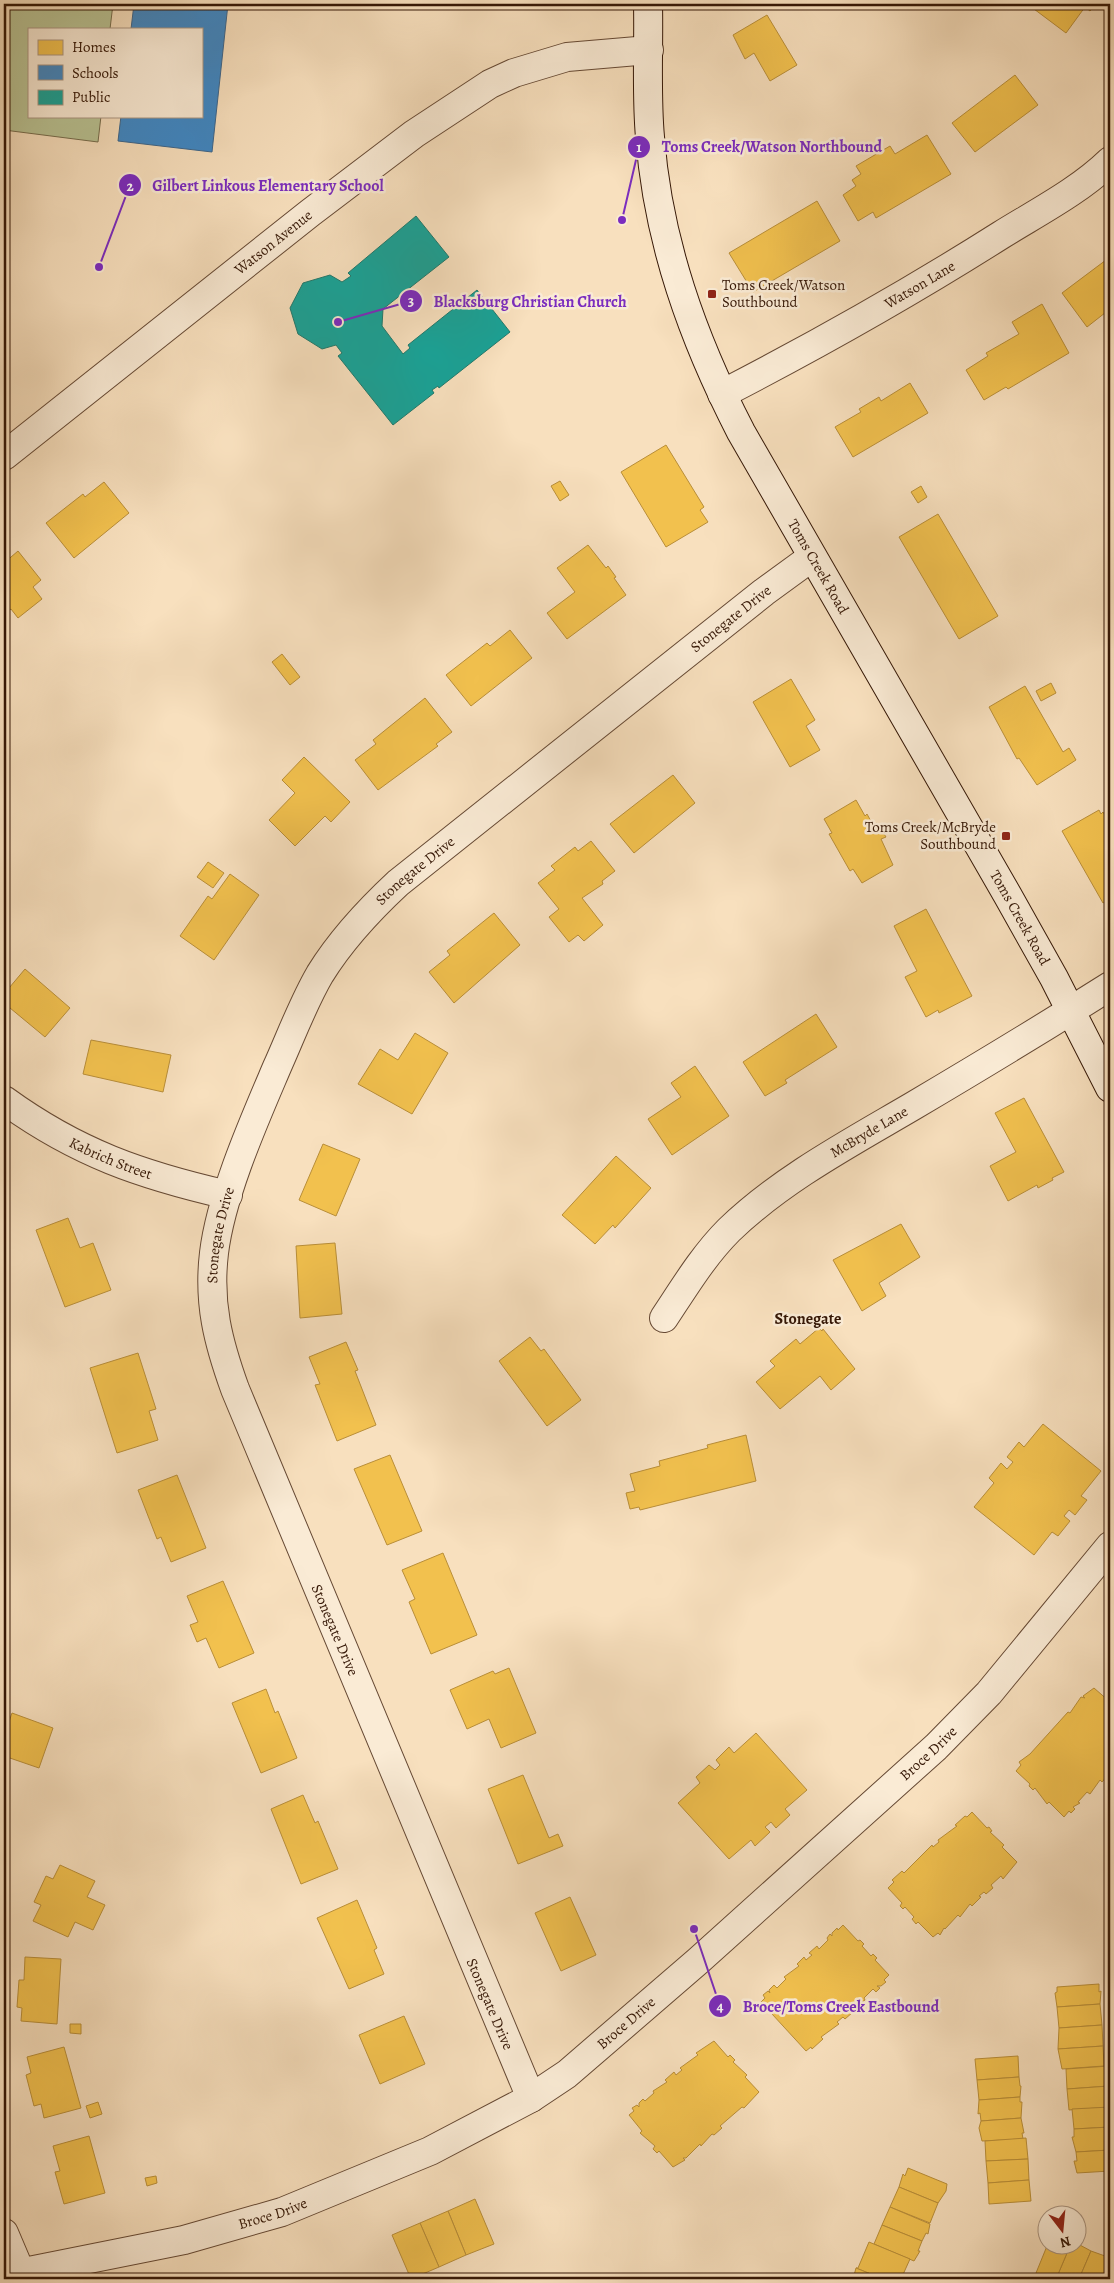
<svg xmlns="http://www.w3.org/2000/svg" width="1114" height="2283" font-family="Alegreya,serif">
	<rect width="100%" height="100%" fill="#f8e0be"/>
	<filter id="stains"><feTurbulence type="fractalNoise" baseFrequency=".004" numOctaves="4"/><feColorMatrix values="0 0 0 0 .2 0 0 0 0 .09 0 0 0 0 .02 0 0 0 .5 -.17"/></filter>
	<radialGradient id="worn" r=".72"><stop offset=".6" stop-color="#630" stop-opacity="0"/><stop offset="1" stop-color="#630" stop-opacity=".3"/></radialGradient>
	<!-- green -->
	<path fill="#b9c394" stroke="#776d4d" d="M 4,4 L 113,4 L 110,29 L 29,29 L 29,116 L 101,116 L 98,142 L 4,130 Z"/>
	<!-- homes -->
	<g fill="#f2c14e" stroke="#b98e38">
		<path d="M 1038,4 L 1096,4 L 1090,11 L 1085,7 L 1066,33 L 1034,9 Z"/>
		<path d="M 767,15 L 797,65 L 770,81 L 754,53 L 745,59 L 733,35 Z"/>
		<path d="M 1015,75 L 1038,105 L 975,152 L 952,123 Z"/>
		<path d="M 927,135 L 951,174 L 876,218 L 873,212 L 858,221 L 843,195 L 856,186 L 852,180 L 861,174 L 856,166 L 890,146 L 895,154 Z"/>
		<path d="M 817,201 L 840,241 L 753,292 L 729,253 Z"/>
		<path d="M 1110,257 L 1110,309 L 1087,327 L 1062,293 Z"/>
		<path d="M 1042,304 L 1069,353 L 1008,389 L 1006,387 L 984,400 L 966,370 L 988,356 L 986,353 L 1019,334 L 1012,322 Z"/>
		<path d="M 1110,373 L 1110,383 L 1109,384 L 1105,376 Z"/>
		<path d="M 910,383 L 928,413 L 853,457 L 835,427 L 861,412 L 859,409 L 879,397 L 881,401 Z"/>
		<path d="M 666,445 L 704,507 L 700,510 L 708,522 L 666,547 L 621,472 Z"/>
		<path d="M 560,481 L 569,495 L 560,501 L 551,486 Z"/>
		<path d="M 104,482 L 129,513 L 74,558 L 46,523 L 83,494 L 85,497 Z"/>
		<path d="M 921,486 L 927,497 L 918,503 L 911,492 Z"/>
		<path d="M 938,514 L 998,616 L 959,639 L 899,537 Z"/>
		<path d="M 588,545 L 606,568 L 608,566 L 616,577 L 614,578 L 626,595 L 567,639 L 547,613 L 575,592 L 557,568 Z"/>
		<path d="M 18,551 L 41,580 L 33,587 L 42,599 L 18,618 L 11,609 L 4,615 L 4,563 Z"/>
		<path d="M 510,630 L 532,658 L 471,706 L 446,675 L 487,643 L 490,646 Z"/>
		<path d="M 282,654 L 300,677 L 290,685 L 272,662 Z"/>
		<path d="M 791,679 L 815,720 L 806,726 L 820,750 L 790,767 L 753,702 Z"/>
		<path d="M 1051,683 L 1056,693 L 1041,701 L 1036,691 Z"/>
		<path d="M 1025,686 L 1063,752 L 1069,748 L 1076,760 L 1037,785 L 1019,758 L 1017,759 L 989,707 Z"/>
		<path d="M 425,698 L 452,732 L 436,744 L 438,746 L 378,790 L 355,760 L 376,744 L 373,740 Z"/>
		<path d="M 304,757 L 350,802 L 331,822 L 325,816 L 295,846 L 269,820 L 295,793 L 282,780 Z"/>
		<path d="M 673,775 L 695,803 L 634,853 L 610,824 Z"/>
		<path d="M 856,800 L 865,816 L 867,814 L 873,825 L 877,823 L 886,837 L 881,839 L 893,865 L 862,883 L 853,869 L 850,871 L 829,834 L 832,833 L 824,819 Z"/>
		<path d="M 1099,810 L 1101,814 L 1103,812 L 1110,824 L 1110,899 L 1103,903 L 1062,831 Z"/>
		<path d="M 591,841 L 615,871 L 602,881 L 603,884 L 582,898 L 603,925 L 584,941 L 578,935 L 569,942 L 549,917 L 559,909 L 538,883 L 555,870 L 551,866 L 575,847 L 578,851 Z"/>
		<path d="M 208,862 L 224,873 L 213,888 L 197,877 Z"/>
		<path d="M 230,874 L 259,895 L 214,960 L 180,936 L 208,896 L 212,899 Z"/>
		<path d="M 926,909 L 972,996 L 939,1013 L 938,1010 L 926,1017 L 905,977 L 917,971 L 894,926 Z"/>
		<path d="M 494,913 L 520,945 L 454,1003 L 429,972 L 450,955 L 447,951 Z"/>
		<path d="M 25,969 L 70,1008 L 45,1037 L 4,1003 L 4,994 Z"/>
		<path d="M 816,1014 L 837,1047 L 785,1080 L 787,1083 L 765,1096 L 743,1062 Z"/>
		<path d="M 415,1033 L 448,1053 L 412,1114 L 358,1084 L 380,1049 L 398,1060 Z"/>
		<path d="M 91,1040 L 171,1055 L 163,1092 L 83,1074 Z"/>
		<path d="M 695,1066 L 729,1116 L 672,1155 L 648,1119 L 681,1097 L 671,1083 Z"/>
		<path d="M 1024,1098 L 1064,1172 L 1052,1178 L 1053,1180 L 1038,1188 L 1037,1185 L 1008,1201 L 990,1166 L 1016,1152 L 995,1113 Z"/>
		<path d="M 323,1144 L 360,1159 L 336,1216 L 299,1200 Z"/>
		<path d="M 616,1156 L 651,1188 L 615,1228 L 613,1225 L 595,1244 L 562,1215 Z"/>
		<path d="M 68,1218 L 80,1248 L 93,1243 L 111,1290 L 65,1307 L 36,1230 Z"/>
		<path d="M 901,1224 L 920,1257 L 879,1283 L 886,1296 L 862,1311 L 833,1260 Z"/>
		<path d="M 335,1243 L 342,1314 L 300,1318 L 296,1246 Z"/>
		<path d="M 819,1328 L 822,1331 L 823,1329 L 855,1369 L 831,1390 L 820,1376 L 780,1409 L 756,1382 L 775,1366 L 770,1361 L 796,1339 L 800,1344 Z"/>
		<path d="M 530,1337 L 541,1351 L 544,1349 L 581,1400 L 547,1426 L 499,1361 Z"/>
		<path d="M 346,1342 L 358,1370 L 355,1371 L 376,1425 L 337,1441 L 315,1385 L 320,1384 L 309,1357 Z"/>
		<path d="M 138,1353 L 156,1409 L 149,1411 L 158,1440 L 117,1453 L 90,1368 Z"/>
		<path d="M 1043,1424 L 1101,1471 L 1081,1496 L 1087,1500 L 1075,1515 L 1069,1510 L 1064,1516 L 1070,1521 L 1058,1536 L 1052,1532 L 1034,1555 L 974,1507 L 994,1483 L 989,1478 L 1001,1463 L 1007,1469 L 1013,1462 L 1007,1457 L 1019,1442 L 1024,1447 Z"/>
		<path d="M 746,1435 L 756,1481 L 640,1510 L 639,1507 L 630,1509 L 626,1493 L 635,1491 L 630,1474 L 660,1466 L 659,1461 L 708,1448 L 707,1445 Z"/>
		<path d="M 390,1455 L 422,1531 L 387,1545 L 354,1469 Z"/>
		<path d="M 177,1475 L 206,1548 L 171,1562 L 161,1537 L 157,1539 L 138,1490 Z"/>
		<path d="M 443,1553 L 477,1635 L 431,1654 L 409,1602 L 415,1599 L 402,1570 Z"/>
		<path d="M 223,1581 L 254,1653 L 219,1668 L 206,1638 L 197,1642 L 190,1625 L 198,1622 L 187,1596 Z"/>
		<path d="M 509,1668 L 536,1733 L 501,1748 L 489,1719 L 467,1729 L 450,1690 L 493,1671 L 495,1674 Z"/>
		<path d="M 1094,1688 L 1110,1702 L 1110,1768 L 1107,1771 L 1109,1774 L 1102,1782 L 1100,1780 L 1090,1794 L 1087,1792 L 1078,1802 L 1080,1803 L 1073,1807 L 1075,1809 L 1071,1813 L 1069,1811 L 1064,1817 L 1049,1802 L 1047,1804 L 1035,1788 L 1033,1790 L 1029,1786 L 1030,1784 L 1016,1771 L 1021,1765 L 1019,1762 L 1030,1754 L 1068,1712 L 1070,1713 L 1081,1697 L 1085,1698 L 1083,1696 Z"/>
		<path d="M 266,1689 L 275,1713 L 278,1711 L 297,1758 L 261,1773 L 232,1703 Z"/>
		<path d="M 12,1713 L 53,1728 L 39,1768 L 4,1756 L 4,1736 Z"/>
		<path d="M 756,1733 L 807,1790 L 785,1809 L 790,1815 L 776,1828 L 771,1822 L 765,1827 L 770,1832 L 755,1846 L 751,1840 L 729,1859 L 678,1803 L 700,1783 L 696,1777 L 709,1765 L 715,1770 L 720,1765 L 716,1760 L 729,1747 L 734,1753 Z"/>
		<path d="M 523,1775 L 549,1838 L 558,1834 L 563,1846 L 518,1864 L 488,1789 Z"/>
		<path d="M 303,1795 L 315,1823 L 318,1821 L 338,1869 L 301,1884 L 271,1809 Z"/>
		<path d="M 972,1812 L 987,1828 L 989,1827 L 992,1831 L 990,1832 L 1004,1845 L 1002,1847 L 1017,1862 L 1003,1879 L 1001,1876 L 991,1885 L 993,1888 L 986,1894 L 984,1892 L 979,1896 L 981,1897 L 972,1906 L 970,1904 L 960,1917 L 958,1915 L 945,1929 L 944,1928 L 940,1935 L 938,1933 L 933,1937 L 918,1922 L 916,1924 L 912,1919 L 914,1917 L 905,1907 L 903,1909 L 900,1906 L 902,1903 L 888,1888 L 894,1882 L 892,1880 L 902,1871 L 904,1873 L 932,1845 L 933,1847 L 939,1842 L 938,1840 L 957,1826 L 955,1825 L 965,1816 L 967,1817 Z"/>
		<path d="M 60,1865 L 95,1881 L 87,1897 L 105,1905 L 93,1930 L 75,1922 L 68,1937 L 33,1921 L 41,1905 L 34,1902 L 46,1876 L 53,1879 Z"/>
		<path d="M 570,1897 L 596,1955 L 561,1971 L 535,1913 Z"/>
		<path d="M 357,1900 L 377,1948 L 374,1950 L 384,1974 L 349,1989 L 317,1918 Z"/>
		<path d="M 843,1925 L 858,1941 L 860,1940 L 864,1944 L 862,1946 L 871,1956 L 873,1954 L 877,1958 L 875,1960 L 889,1975 L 884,1980 L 886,1982 L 881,1986 L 877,1986 L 880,1988 L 876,1992 L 873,1989 L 864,1998 L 865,2000 L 852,2009 L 853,2012 L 845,2019 L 843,2017 L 837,2022 L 839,2024 L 821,2037 L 823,2039 L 812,2049 L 811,2047 L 806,2051 L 761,2002 L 765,1998 L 763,1995 L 768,1991 L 770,1993 L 769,1990 L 774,1985 L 777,1988 L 786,1979 L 784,1977 L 799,1966 L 797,1964 L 804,1957 L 806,1960 L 812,1955 L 809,1953 L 817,1946 L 819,1949 L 828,1940 L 827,1938 L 830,1934 L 832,1936 L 832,1933 L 837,1928 L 838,1930 Z"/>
		<path d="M 25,1957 L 61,1959 L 57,2024 L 21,2021 L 22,2008 L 17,2007 L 19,1980 L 24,1980 Z"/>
		<path d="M 1099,1984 L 1099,1992 L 1101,1991 L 1100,2004 L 1057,2007 L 1055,1993 L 1057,1992 L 1057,1987 Z"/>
		<path d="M 1100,2004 L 1102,2025 L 1059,2028 L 1057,2007 Z"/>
		<path d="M 404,2016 L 425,2064 L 380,2084 L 359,2035 Z"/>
		<path d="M 70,2024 L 81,2024 L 81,2034 L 70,2033 Z"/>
		<path d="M 1102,2025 L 1103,2046 L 1058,2049 L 1059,2028 Z"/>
		<path d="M 714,2041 L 728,2057 L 730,2055 L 735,2060 L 733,2062 L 747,2075 L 745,2077 L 759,2092 L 744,2108 L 742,2107 L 720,2126 L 722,2128 L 714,2135 L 712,2134 L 701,2146 L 700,2144 L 686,2158 L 683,2158 L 685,2160 L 673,2167 L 659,2151 L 657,2153 L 653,2149 L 655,2146 L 640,2133 L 642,2131 L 629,2115 L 634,2111 L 632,2108 L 637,2105 L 639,2107 L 639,2103 L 643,2099 L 645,2101 L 654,2093 L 653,2091 L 667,2082 L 665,2080 L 674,2072 L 676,2075 L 682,2070 L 680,2068 L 698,2055 L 696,2053 Z"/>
		<path d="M 1103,2046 L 1104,2066 L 1062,2069 L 1058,2049 Z"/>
		<path d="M 64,2047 L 81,2108 L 44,2118 L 41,2104 L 34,2106 L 26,2075 L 31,2073 L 27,2057 Z"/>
		<path d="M 1018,2056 L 1019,2077 L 977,2080 L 975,2059 Z"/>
		<path d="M 1109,2066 L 1109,2086 L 1067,2089 L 1066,2069 Z"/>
		<path d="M 1019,2077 L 1020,2086 L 1021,2086 L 1020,2097 L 979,2100 L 977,2080 Z"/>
		<path d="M 1109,2086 L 1110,2107 L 1069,2110 L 1067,2089 Z"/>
		<path d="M 1020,2097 L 1020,2102 L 1022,2102 L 1021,2118 L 981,2121 L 980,2113 L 978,2114 L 979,2100 Z"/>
		<path d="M 98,2102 L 102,2114 L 90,2118 L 86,2106 Z"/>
		<path d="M 1110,2107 L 1110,2127 L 1074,2129 L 1072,2109 Z"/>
		<path d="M 1021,2118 L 1024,2133 L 1022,2133 L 1023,2139 L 982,2141 L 979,2128 L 981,2121 Z"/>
		<path d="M 1110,2127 L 1110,2150 L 1076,2152 L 1072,2137 L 1074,2137 L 1074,2129 Z"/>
		<path d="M 89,2136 L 105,2193 L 64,2204 L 55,2172 L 60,2171 L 53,2146 Z"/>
		<path d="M 1026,2138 L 1028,2159 L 986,2161 L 985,2141 Z"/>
		<path d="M 1110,2150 L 1110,2171 L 1077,2173 L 1074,2161 L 1077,2161 L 1076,2152 Z"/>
		<path d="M 1028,2159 L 1029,2180 L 988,2183 L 986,2161 Z"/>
		<path d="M 908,2168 L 947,2184 L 946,2191 L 938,2203 L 899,2187 L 903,2174 L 905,2176 Z"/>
		<path d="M 156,2176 L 157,2183 L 147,2186 L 145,2178 Z"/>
		<path d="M 1029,2180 L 1031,2201 L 989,2204 L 988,2183 Z"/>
		<path d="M 899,2187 L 938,2203 L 930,2223 L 890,2207 Z"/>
		<path d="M 475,2199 L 494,2244 L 466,2255 L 448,2211 Z"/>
		<path d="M 890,2207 L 930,2224 L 928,2234 L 926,2233 L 922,2241 L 882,2225 Z"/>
		<path d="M 448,2211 L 466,2255 L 439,2267 L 420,2223 Z"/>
		<path d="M 420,2223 L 439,2267 L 411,2279 L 392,2235 Z"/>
		<path d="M 882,2225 L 922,2241 L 918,2251 L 920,2251 L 914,2261 L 874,2244 Z"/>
		<path d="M 869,2242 L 910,2259 L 901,2279 L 883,2279 L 856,2268 L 858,2268 Z"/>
		<path d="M 1078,2244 L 1091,2251 L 1079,2279 L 1056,2279 L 1070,2246 Z"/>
		<path d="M 1047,2246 L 1070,2246 L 1056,2279 L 1046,2279 L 1036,2273 Z"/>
		<path d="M 1091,2251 L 1105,2256 L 1104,2257 L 1110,2260 L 1102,2279 L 1079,2279 Z"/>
		<path d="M 1108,2263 L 1110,2264 L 1110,2279 L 1102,2279 Z"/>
		<path d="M 856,2268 L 883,2279 L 853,2279 Z"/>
	</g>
	<!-- schools -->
	<path fill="#3f88c5" stroke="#3c668c" d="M 134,4 L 228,4 L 212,152 L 118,141 L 121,116 L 201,116 L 201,29 L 131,29 Z"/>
	<!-- public -->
	<path fill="#17a398" stroke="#20796c" d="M 416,216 L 449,257 L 383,309 L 382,326 L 403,354 L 410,348 L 408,345 L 477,290 L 510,332 L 439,388 L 438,386 L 432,390 L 434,393 L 393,425 L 338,356 L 342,353 L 336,345 L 322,349 L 298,334 L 290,308 L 303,283 L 330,275 L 342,282 L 351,276 L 348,273 Z"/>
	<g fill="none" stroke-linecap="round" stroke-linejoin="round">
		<defs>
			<g id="street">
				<path id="s1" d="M 722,394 C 817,345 911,292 1001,235 C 1038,212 1079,191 1110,161"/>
				<path id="s2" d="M 4,456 L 310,213 L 414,134 L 490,84 L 514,73 L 567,57 L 649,50"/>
				<path id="s3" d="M 4,1100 C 77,1153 141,1175 228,1195"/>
				<path id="s4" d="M 664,1318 C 684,1288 703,1256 729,1230 C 782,1179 850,1143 913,1106 C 979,1067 1045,1027 1110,986"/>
				<path id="s5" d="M 531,2098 L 235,1389 C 218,1342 208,1303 214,1253 C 221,1195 254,1121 277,1067 C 291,1036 303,1003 320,974 C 341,940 369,910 398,883 L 764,592 L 812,557"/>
				<path d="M 4,2233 L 21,2273"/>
				<path id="s6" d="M 4,2276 L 184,2240 L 282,2212 L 430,2151 L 531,2098 L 567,2074 L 698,1961 L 936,1747 L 989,1693 L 1110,1546"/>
			</g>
			<g id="secondary">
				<path id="s7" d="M 648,4 C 649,48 646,93 650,137 C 658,242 693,339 741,432 L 1008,896 L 1054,978 L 1110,1088"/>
			</g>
		</defs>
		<!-- street casing -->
		<use href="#street" stroke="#664934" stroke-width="30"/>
		<!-- secondary casing -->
		<use href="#secondary" stroke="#351706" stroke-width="30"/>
		<!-- street -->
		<use href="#street" stroke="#faebd5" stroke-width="28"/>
		<!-- secondary -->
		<use href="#secondary" stroke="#faebd5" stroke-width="28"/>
	</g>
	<!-- markers -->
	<g fill="#8f2418" stroke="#faebd5" stroke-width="2">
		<rect x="707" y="289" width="10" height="10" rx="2.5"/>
		<rect x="1001" y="831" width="10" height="10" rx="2.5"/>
	</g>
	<g text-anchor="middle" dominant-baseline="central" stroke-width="5" stroke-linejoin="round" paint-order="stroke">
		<!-- street labels -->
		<g font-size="15" fill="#351706" stroke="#faebd5">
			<text stroke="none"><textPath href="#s2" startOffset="344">Watson Avenue</textPath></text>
			<text stroke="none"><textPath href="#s1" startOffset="226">Watson Lane</textPath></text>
			<text stroke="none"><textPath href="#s7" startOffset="599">Toms Creek Road</textPath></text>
			<text stroke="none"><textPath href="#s5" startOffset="1752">Stonegate Drive</textPath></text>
			<text stroke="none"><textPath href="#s5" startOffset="1348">Stonegate Drive</textPath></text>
			<text stroke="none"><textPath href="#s7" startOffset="1004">Toms Creek Road</textPath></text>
			<text stroke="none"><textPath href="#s4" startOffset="281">McBryde Lane</textPath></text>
			<text stroke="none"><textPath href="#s3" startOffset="122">Kabrich Street</textPath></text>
			<text stroke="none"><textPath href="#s5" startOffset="926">Stonegate Drive</textPath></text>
			<text transform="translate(335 1630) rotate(67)">Stonegate Drive</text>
			<text stroke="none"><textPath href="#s6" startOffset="1086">Broce Drive</textPath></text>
			<text transform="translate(490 2004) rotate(67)">Stonegate Drive</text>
			<text stroke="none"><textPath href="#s6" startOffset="681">Broce Drive</textPath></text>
			<text stroke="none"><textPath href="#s6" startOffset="276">Broce Drive</textPath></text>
		</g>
		<!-- poi labels -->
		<g font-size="15" fill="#351706" stroke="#faebd5" text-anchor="start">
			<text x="722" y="285">Toms Creek/Watson<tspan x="722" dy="17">Southbound</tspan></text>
			<text x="996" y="827" text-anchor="end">Toms Creek/McBryde<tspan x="996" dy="17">Southbound</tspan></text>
		</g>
		<!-- neighbourhood labels -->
		<g font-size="16" font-weight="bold" fill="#351706" stroke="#faebd5">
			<text x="808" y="1319">Stonegate</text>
		</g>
	</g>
	<!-- callouts -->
	<path fill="none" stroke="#7b2cbf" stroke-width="2" d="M622 220L639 147M99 267L130 185M338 322L411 301M694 1929L720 2006"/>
	<g fill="#7b2cbf" stroke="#faebd5" stroke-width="2">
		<circle cx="622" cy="220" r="5"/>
		<circle cx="99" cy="267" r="5"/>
		<circle cx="338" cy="322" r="5"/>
		<circle cx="694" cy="1929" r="5"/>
		<circle cx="639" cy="147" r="12"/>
		<circle cx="130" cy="185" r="12"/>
		<circle cx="411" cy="301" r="12"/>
		<circle cx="720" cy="2006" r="12"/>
	</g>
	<g font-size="15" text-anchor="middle" font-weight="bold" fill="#fff">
		<text x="639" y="152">1</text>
		<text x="130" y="191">2</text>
		<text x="411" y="306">3</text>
		<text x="720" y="2011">4</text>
	</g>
	<g font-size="16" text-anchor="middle" font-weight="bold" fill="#7b2cbf" stroke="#faebd5" stroke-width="5" stroke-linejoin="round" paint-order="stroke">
		<text x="772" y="152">Toms Creek/Watson Northbound</text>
		<text x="268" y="191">Gilbert Linkous Elementary School</text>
		<text x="530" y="307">Blacksburg Christian Church</text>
		<text x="841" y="2012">Broce/Toms Creek Eastbound</text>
	</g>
	<!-- margin -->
	<rect width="1114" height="2283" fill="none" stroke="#f8e0be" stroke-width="20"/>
	<rect x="5" y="5" width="1104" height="2273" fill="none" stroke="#351706" stroke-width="2.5"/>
	<rect x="10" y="10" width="1094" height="2263" fill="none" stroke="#351706"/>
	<!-- legend -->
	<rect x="28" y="28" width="175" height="90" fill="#faebd5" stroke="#ab9682"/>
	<rect x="38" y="40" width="25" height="15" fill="#f2c14e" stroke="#ab9682"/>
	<text x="72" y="52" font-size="15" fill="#351706">Homes</text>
	<rect x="38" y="65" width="25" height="15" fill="#3f88c5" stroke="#ab9682"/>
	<text x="72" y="78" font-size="15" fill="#351706">Schools</text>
	<rect x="38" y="90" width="25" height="15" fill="#17a398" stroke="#ab9682"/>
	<text x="72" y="102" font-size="15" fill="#351706">Public</text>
	<!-- north arrow -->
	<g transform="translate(1062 2230) rotate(164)"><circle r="24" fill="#faebd5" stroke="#ab9682"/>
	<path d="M0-4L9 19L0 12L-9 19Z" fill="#8f2418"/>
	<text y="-8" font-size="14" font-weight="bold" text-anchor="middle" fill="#351706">N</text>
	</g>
	<rect width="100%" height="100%" filter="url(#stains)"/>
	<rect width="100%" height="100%" fill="url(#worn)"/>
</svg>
